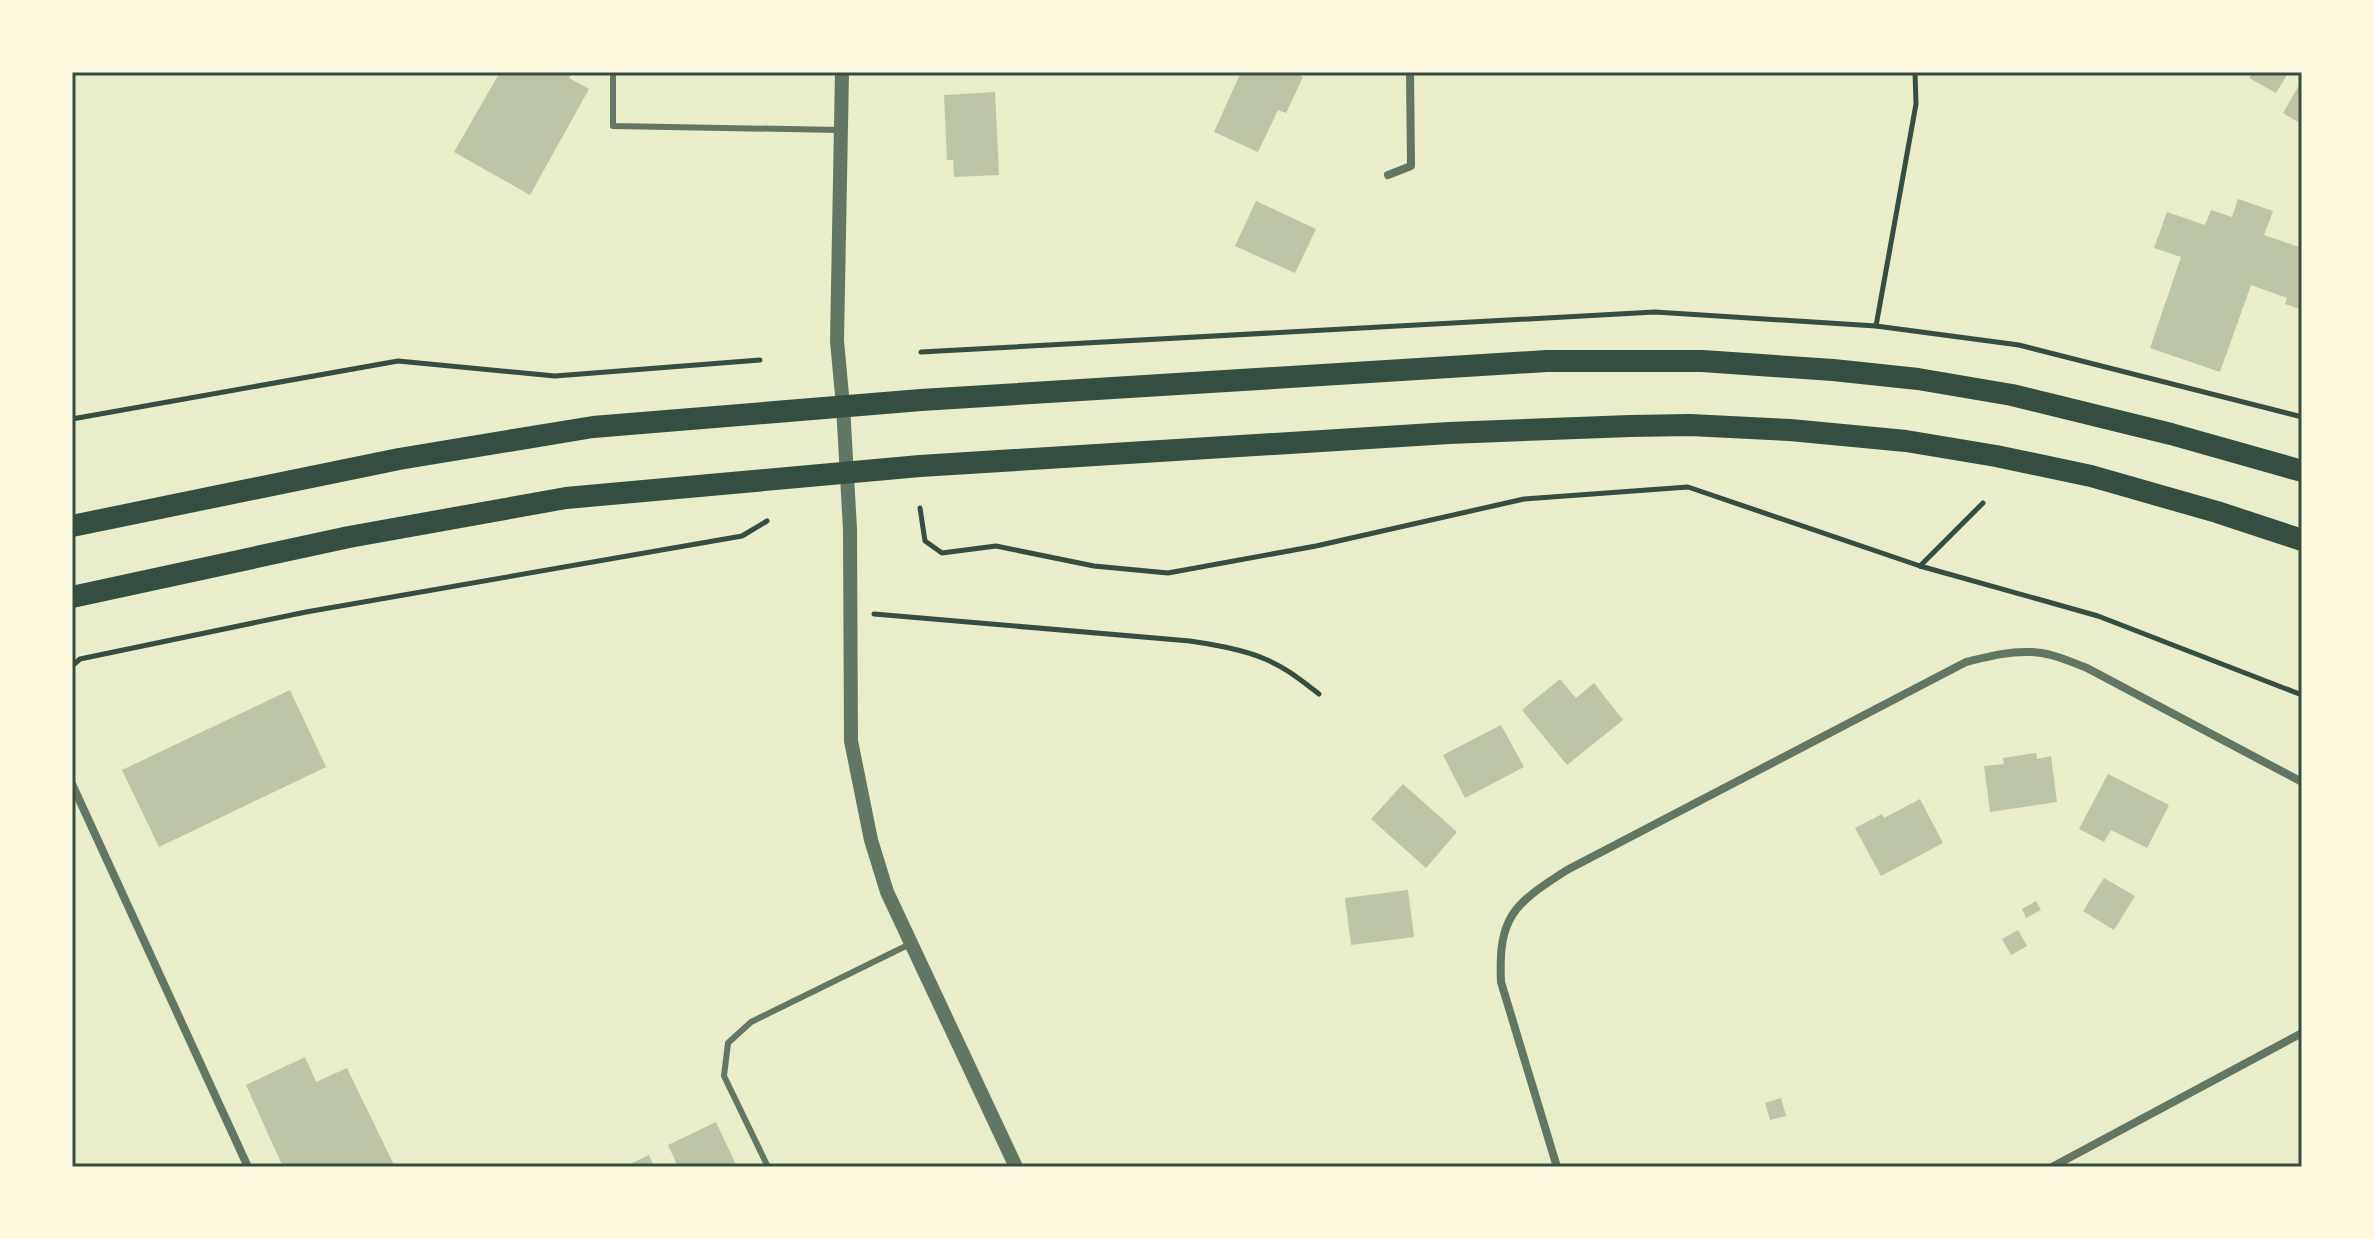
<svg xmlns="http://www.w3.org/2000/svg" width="2374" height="1239" font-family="Montserrat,sans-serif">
	<rect width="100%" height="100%" fill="#e9edc9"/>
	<!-- building -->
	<g fill="#bcc5a7">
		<path d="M 500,72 L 573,72 L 569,78 L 589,89 L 530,195 L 454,152 Z"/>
		<path d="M 1241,72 L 1293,72 L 1303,77 L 1286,113 L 1278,110 L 1258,152 L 1214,132 Z"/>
		<path d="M 2248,72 L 2289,72 L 2276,93 L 2249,78 L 2252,74 Z"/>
		<path d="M 2302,80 L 2302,124 L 2283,113 Z"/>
		<path d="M 995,92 L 999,175 L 954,177 L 953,160 L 947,160 L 944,95 Z"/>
		<path d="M 2238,199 L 2273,211 L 2264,235 L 2302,248 L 2302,310 L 2285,304 L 2287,298 L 2251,285 L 2220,372 L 2150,348 L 2181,257 L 2154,248 L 2167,212 L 2205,225 L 2211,210 L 2232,217 Z"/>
		<path d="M 1256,201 L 1316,229 L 1295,273 L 1235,246 Z"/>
		<path d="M 1560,679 L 1576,698 L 1594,683 L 1623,720 L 1567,765 L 1522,710 Z"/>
		<path d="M 290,690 L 326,767 L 159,847 L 122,770 Z"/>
		<path d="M 1501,725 L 1524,767 L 1465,798 L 1443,755 Z"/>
		<path d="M 2036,753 L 2037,759 L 2051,756 L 2057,802 L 1990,812 L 1984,766 L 2004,764 L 2003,758 Z"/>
		<path d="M 2108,774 L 2169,805 L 2147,848 L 2111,830 L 2104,842 L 2079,829 Z"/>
		<path d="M 1403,784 L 1457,832 L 1426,868 L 1371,819 Z"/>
		<path d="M 1920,799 L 1943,843 L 1881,876 L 1855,828 L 1882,814 L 1884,818 Z"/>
		<path d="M 2104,878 L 2135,896 L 2114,930 L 2083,911 Z"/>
		<path d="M 1408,890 L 1414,937 L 1351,945 L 1345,898 Z"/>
		<path d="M 2036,901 L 2041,910 L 2026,918 L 2022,909 Z"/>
		<path d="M 2018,930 L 2027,946 L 2011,955 L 2002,939 Z"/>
		<path d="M 305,1057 L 316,1082 L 347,1068 L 395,1167 L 283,1167 L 246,1085 Z"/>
		<path d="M 1781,1098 L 1786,1116 L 1770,1120 L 1765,1103 Z"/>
		<path d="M 716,1122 L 737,1167 L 678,1167 L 668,1145 Z"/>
		<path d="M 649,1155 L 654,1167 L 624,1167 Z"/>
	</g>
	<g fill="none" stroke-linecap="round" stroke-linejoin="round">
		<!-- path -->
		<g stroke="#344e41" stroke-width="5">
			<path d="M 1876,326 L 1916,104 L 1915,72"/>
			<path d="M 921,352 L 1655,312 L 1876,326 L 2019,345 L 2302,417"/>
			<path d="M 72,419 L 398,361 L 555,376 L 760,360"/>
			<path d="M 920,508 L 925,541 L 942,553 L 996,546 L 1094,566 L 1168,573 L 1316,546 L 1524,499 L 1688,487 L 1920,566 L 2098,616 L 2302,695"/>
			<path d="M 1920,566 L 1983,503"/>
			<path d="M 874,614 L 1190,641 C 1214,645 1242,649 1265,659 C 1285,667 1302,681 1319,694"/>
			<path d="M 72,666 L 80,659 L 306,612 L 742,536 L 767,521"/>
		</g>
		<!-- service -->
		<g stroke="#617663" stroke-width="6">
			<path d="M 613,72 L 613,126 L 841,130"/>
			<path d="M 768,1167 L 724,1076 L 728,1043 L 751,1022 L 910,944"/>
		</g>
		<!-- minor -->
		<g stroke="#617663" stroke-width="8">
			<path d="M 1388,175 L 1411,166 L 1410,72"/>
			<path d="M 72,784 L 248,1167"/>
			<path d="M 1557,1167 L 1501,982 C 1498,916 1514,904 1567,870 L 1966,662 C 1987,657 2009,651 2030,652 C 2049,652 2069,661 2087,668 L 2302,782"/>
			<path d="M 2052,1167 L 2302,1033"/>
		</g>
		<!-- tertiary -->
		<path stroke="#617663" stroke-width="14" d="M 842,72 L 837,341 L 843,406 L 850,529 L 851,741 L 871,840 L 887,892 L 1016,1167"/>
		<!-- trunk -->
		<g stroke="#344e41" stroke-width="22">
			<path d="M 72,526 L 399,459 L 593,427 L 921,400 L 1547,361 L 1702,361 L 1833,370 L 1918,379 L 2012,395 L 2171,434 L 2302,471"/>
			<path d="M 72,597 L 349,537 L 566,498 L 920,466 L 1449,433 L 1630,426 L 1690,425 L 1790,430 L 1906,441 L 1996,456 L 2091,476 L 2217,512 L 2302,540"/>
		</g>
	</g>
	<!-- border -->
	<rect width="2374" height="1239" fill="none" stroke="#fefae0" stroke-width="148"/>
	<rect x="74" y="74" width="2226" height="1091" fill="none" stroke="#344e41" stroke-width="3"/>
</svg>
